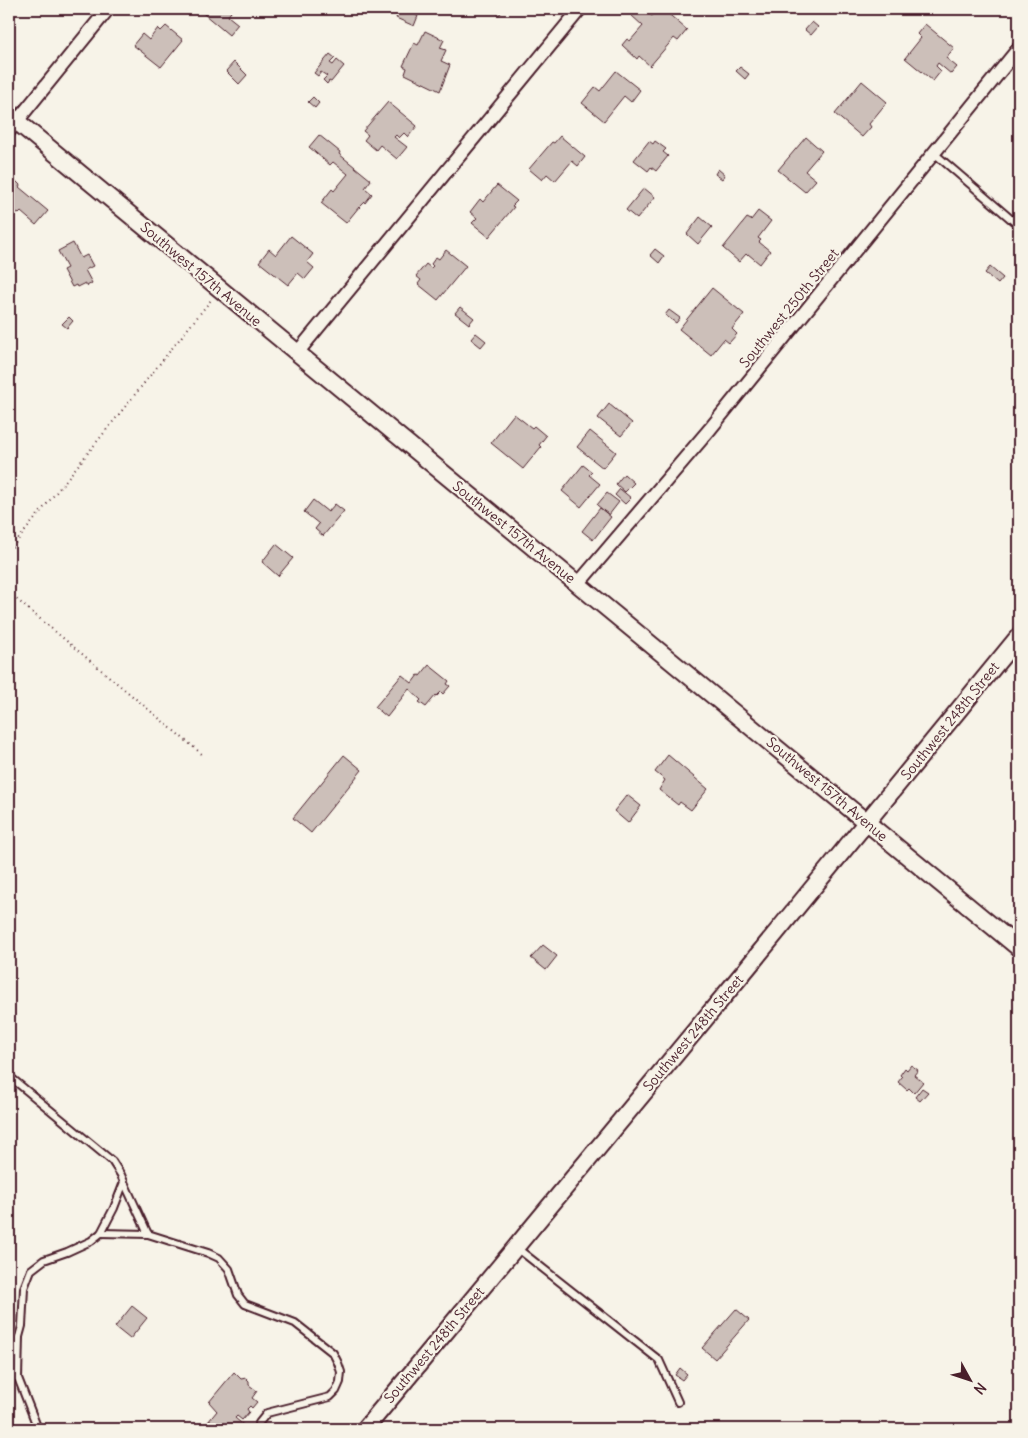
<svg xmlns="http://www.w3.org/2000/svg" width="1028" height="1438" font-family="Delius,sans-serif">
	<rect width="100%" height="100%" fill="#f7f3e8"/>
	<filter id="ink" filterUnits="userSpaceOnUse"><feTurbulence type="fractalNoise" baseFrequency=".02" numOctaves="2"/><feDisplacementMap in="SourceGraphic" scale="10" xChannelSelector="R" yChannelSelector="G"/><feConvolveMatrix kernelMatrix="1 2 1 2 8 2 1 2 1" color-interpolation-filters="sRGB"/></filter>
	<g filter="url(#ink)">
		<!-- building -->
		<g fill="#ccbfb9" stroke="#4a1f2b">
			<path d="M 198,9 L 233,9 L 228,16 L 238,24 L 229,35 Z"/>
			<path d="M 400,9 L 403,9 L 418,16 L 414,26 L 396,18 Z"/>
			<path d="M 484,9 L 504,9 L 499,15 L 492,9 L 489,13 Z"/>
			<path d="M 636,9 L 643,9 L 652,16 L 658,9 L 663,9 L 687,30 L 678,41 L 674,38 L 650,66 L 639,56 L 637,59 L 622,45 L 627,39 L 630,41 L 643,26 L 631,15 Z"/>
			<path d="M 812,22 L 818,27 L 811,35 L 805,30 Z"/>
			<path d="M 925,24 L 954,48 L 946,58 L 957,67 L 951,74 L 938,63 L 936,66 L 941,71 L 933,81 L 905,58 L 921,38 L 917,34 Z"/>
			<path d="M 166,26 L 183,40 L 161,67 L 133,45 L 142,34 L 149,40 L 158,28 L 161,31 Z"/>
			<path d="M 425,31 L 444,40 L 440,48 L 446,50 L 441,61 L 450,65 L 440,91 L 405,74 L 407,68 L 403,66 L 414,43 L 418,45 Z"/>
			<path d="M 330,54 L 335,58 L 330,63 L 333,65 L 337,60 L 344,66 L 331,82 L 329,81 L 327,84 L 323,80 L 327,76 L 321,72 L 318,76 L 314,73 Z"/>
			<path d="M 234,62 L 247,75 L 239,84 L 226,71 Z"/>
			<path d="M 740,67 L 749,74 L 745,79 L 736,71 Z"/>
			<path d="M 616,71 L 640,90 L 631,102 L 624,96 L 604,121 L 582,103 L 595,87 L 600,91 Z"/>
			<path d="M 862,81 L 887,102 L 869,124 L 871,127 L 862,137 L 835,114 Z"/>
			<path d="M 313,97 L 319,103 L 315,108 L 308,102 Z"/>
			<path d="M 388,102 L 417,126 L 408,137 L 404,133 L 399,138 L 396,135 L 394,137 L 407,147 L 397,159 L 380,145 L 376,150 L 364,140 L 368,135 L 363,131 Z"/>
			<path d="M 319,135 L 340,152 L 339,154 L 371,180 L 365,188 L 372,194 L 365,203 L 365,202 L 359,208 L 359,207 L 346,223 L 321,203 L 332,189 L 334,191 L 348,174 L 333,162 L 330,165 L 309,147 Z"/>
			<path d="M 560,136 L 585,157 L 578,166 L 572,161 L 555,181 L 547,174 L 542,180 L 529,169 L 552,142 L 554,143 Z"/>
			<path d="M 806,137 L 822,151 L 805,171 L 816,180 L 805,192 L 778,170 Z"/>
			<path d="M 649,141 L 653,144 L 655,141 L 666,149 L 663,152 L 668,156 L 656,171 L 651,167 L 648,171 L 634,160 Z"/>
			<path d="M 718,169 L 725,175 L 722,179 L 715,174 Z"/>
			<path d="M 14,179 L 20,185 L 19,187 L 48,211 L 36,225 L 21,212 L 19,214 L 9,206 L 9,186 Z"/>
			<path d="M 497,185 L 517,201 L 512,206 L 514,207 L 489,237 L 472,223 L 477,218 L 470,212 L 480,199 L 483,202 Z"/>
			<path d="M 644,188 L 655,197 L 637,219 L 626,210 Z"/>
			<path d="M 758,211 L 771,221 L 758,238 L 761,240 L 759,242 L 770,251 L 760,264 L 748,254 L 747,255 L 746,254 L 739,262 L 723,248 L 747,218 L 751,220 Z"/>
			<path d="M 700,217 L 712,227 L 698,244 L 687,234 Z"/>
			<path d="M 291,236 L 313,254 L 307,262 L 314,268 L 305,279 L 298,273 L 288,285 L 259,262 L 269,249 L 276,255 Z"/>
			<path d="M 73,243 L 81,258 L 87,255 L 93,266 L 85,270 L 92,283 L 87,286 L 85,283 L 77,287 L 76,285 L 72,287 L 63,270 L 67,268 L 58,251 Z"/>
			<path d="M 655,249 L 664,256 L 659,263 L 650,255 Z"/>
			<path d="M 446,250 L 466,266 L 438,300 L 418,284 L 421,280 L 416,276 L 426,264 L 431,268 L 433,266 L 431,264 L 436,257 L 439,259 Z"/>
			<path d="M 990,267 L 1003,278 L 998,284 L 985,273 Z"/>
			<path d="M 712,288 L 744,314 L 732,329 L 737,334 L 729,343 L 724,339 L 711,355 L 679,329 Z"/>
			<path d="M 460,307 L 474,318 L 469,324 L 455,313 Z"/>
			<path d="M 669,310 L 680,318 L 676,323 L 665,315 Z"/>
			<path d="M 69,317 L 73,321 L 67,328 L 62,324 Z"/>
			<path d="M 476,333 L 486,341 L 481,347 L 471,339 Z"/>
			<path d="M 609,404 L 632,423 L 621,436 L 598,418 Z"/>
			<path d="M 514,414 L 532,428 L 534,426 L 546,436 L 539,445 L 541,447 L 523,469 L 491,443 Z"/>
			<path d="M 590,431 L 616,452 L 603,468 L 577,447 Z"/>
			<path d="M 583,465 L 592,472 L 589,475 L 600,484 L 581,507 L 562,491 Z"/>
			<path d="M 624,474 L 634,483 L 625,492 L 616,484 Z"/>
			<path d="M 620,489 L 631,498 L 625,504 L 615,495 Z"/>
			<path d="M 607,493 L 619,502 L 609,515 L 597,505 Z"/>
			<path d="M 313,500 L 328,512 L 335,504 L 344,511 L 323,536 L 315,529 L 319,524 L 304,512 Z"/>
			<path d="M 600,508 L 611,517 L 593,540 L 582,531 Z"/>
			<path d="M 276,544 L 293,558 L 278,576 L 262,562 Z"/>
			<path d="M 429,665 L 449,681 L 447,684 L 450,686 L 443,694 L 441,692 L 437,696 L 436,695 L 426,707 L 419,702 L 421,700 L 409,689 L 387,717 L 375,707 L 402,675 L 412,683 L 418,675 L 420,676 Z"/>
			<path d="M 344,755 L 362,770 L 311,833 L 293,818 Z"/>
			<path d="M 668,755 L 708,789 L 691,810 L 680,802 L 678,805 L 659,790 L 665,780 L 655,772 Z"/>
			<path d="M 627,795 L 641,806 L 628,823 L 614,811 Z"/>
			<path d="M 543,945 L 557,956 L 546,970 L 531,958 Z"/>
			<path d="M 911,1065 L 918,1070 L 914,1075 L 923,1082 L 914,1093 L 909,1088 L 907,1090 L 898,1082 L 902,1077 L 900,1075 L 905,1068 L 907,1070 Z"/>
			<path d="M 922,1088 L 928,1092 L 920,1101 L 915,1097 Z"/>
			<path d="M 132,1306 L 147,1318 L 130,1339 L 115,1327 Z"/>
			<path d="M 736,1309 L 749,1320 L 715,1359 L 702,1348 Z"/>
			<path d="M 680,1368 L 687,1374 L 682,1380 L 675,1375 Z"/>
			<path d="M 234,1372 L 241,1379 L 246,1378 L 249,1381 L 249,1385 L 257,1391 L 252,1398 L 257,1402 L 252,1408 L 250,1406 L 247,1409 L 249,1412 L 242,1420 L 237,1416 L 235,1418 L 247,1428 L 248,1427 L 250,1429 L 225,1429 L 222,1427 L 221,1429 L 217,1429 L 208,1422 L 217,1411 L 209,1402 Z"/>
		</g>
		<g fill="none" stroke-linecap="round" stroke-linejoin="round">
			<defs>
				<g id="service">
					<path d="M 934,153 L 1019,226"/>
					<path d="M 9,1076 L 112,1161 L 121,1175 L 124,1182 L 114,1208 L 101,1233 L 91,1241 L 67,1252 L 44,1260 L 31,1270 L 24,1288 L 22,1326 L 19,1337 L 9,1348"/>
					<path d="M 124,1182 L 148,1234"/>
					<path d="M 101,1233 L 148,1234 L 208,1253 L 219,1258 L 229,1269 L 238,1295 L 245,1304 L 295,1323 L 333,1353 L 338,1363 L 341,1372 L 340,1382 L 336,1391 L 330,1397 L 267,1413 L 259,1423"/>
					<path d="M 517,1248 L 659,1360 L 678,1402"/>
					<path d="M 19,1337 L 18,1378 L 38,1429"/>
					<path d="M 9,1375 L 18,1378"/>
				</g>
				<g id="minor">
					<path d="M 9,131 L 108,9"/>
					<path d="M 297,353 L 580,9"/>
					<path d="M 578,584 L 710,429 L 1019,48"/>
				</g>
				<g id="tertiary">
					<path d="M 9,115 L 1019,948"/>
					<path d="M 365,1429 L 748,967 L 1019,636"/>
				</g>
			</defs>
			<!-- service casing -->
			<use href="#service" stroke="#4a1f2b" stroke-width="10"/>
			<!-- minor casing -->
			<use href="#minor" stroke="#4a1f2b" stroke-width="16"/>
			<!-- tertiary casing -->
			<use href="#tertiary" stroke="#4a1f2b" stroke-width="20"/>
			<!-- path -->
			<g stroke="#4a1f2b" stroke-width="2" stroke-dasharray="1 4" stroke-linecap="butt">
				<path d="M 9,551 L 211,300"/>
				<path d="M 9,593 L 203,755"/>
			</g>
			<!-- service -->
			<use href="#service" stroke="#f7f3e8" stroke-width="6"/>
			<!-- minor -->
			<use href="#minor" stroke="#f7f3e8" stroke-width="12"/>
			<!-- tertiary -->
			<use href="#tertiary" stroke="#f7f3e8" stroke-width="16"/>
		</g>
	</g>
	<g text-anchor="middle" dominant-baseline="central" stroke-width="4.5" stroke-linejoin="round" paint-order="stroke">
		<!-- street labels -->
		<g font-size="14" fill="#4a1f2b" stroke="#f7f3e8">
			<text transform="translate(201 274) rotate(40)">Southwest 157th Avenue</text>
			<text transform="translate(789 308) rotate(-51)">Southwest 250th Street</text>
			<text transform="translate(514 532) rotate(39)">Southwest 157th Avenue</text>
			<text transform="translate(950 721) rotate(-51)">Southwest 248th Street</text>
			<text transform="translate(827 789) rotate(40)">Southwest 157th Avenue</text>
			<text transform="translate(693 1033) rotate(-50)">Southwest 248th Street</text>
			<text transform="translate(434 1345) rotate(-50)">Southwest 248th Street</text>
		</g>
	</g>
	<!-- margin -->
	<rect width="1028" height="1438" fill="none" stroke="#f7f3e8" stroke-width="30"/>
	<rect x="15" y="15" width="998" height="1408" fill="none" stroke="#4a1f2b" stroke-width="2" filter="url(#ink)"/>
	<!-- north arrow -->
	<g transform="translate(970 1380) rotate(130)" stroke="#f7f3e8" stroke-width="4" paint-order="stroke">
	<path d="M0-4L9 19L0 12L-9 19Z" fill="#4a1f2b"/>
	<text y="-8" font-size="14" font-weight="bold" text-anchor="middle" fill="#4a1f2b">N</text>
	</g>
</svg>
